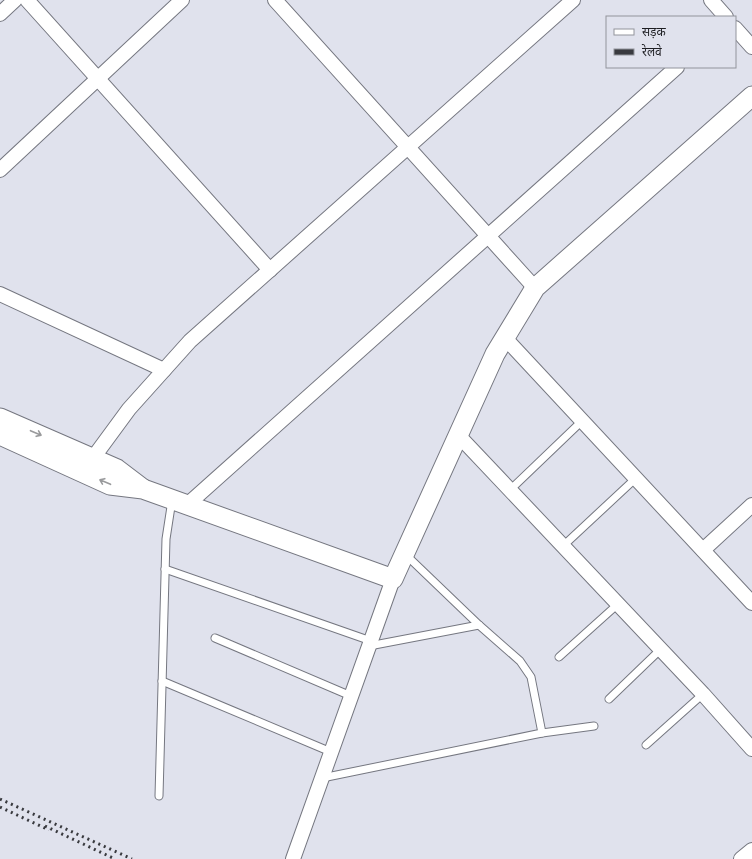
<svg xmlns="http://www.w3.org/2000/svg" width="752" height="859" font-family="Arial,'Noto Sans Devanagari',sans-serif">
	<rect width="100%" height="100%" fill="#e0e2ed"/>
	<g fill="none" stroke-linecap="round" stroke-linejoin="round">
		<defs>
			<g id="lane">
				<path d="M 510,490 L 582,421"/>
				<path d="M 563,546 L 636,478"/>
				<path d="M 405,554 L 479,625 L 520,661 L 531,677 L 542,733"/>
				<path d="M 165,569 L 371,641"/>
				<path d="M 215,638 L 351,696"/>
				<path d="M 369,646 L 479,625"/>
				<path d="M 559,657 L 618,604"/>
				<path d="M 162,681 L 331,752"/>
				<path d="M 609,699 L 661,649"/>
				<path d="M 646,745 L 703,694"/>
				<path d="M 322,778 L 542,733 L 594,726"/>
				<path d="M 159,796 L 166,539 L 172,500"/>
			</g>
			<g id="street">
				<path d="M 27,0 L 270,270"/>
				<path d="M 275,0 L 535,288"/>
				<path d="M 711,0 L 726,17"/>
				<path d="M 0,14 L 15,0"/>
				<path d="M 735,28 L 752,47"/>
				<path d="M 0,170 L 182,0"/>
				<path d="M 0,294 L 164,370"/>
				<path d="M 505,338 L 752,603"/>
				<path d="M 458,435 L 703,694 L 752,749"/>
				<path d="M 90,466 L 93,458 L 129,409 L 190,341 L 573,0"/>
				<path d="M 187,505 L 677,67"/>
				<path d="M 703,550 L 752,505"/>
				<path d="M 293,859 L 393,579"/>
				<path d="M 741,859 L 752,850"/>
			</g>
			<g id="secondary">
				<path d="M 0,418 L 117,469 L 142,488"/>
				<path d="M 0,435 L 110,485 L 143,489 L 393,579 L 495,354 L 535,288 L 752,96"/>
			</g>
		</defs>
		<!-- lane casing -->
		<use href="#lane" stroke="#757780" stroke-width="9"/>
		<!-- street casing -->
		<use href="#street" stroke="#757780" stroke-width="16"/>
		<!-- secondary casing -->
		<use href="#secondary" stroke="#757780" stroke-width="21"/>
		<!-- lane -->
		<use href="#lane" stroke="#fff" stroke-width="7"/>
		<!-- street -->
		<use href="#street" stroke="#fff" stroke-width="14"/>
		<!-- secondary -->
		<use href="#secondary" stroke="#fff" stroke-width="19"/>
		<!-- rail -->
		<g stroke="#393a3f" stroke-width="3" stroke-dasharray="2 4" stroke-linecap="butt">
			<path d="M 0,799 L 132,859"/>
			<path d="M 0,807 L 49,830"/>
			<path d="M 45,826 L 115,859"/>
		</g>
	</g>
	<!-- one-way arrows -->
	<defs><path id="oneway-shaft" d="M-6 0H5M1.5-3L5.5 0L1.5 3" fill="none" stroke-width="1.6" stroke-linecap="round" stroke-linejoin="round"/></defs>
	<g stroke="#999a9c">
		<use href="#oneway-shaft" transform="translate(36 433) rotate(23)"/>
		<use href="#oneway-shaft" transform="translate(105 482) rotate(-157)"/>
	</g>
	<!-- legend -->
	<rect x="606" y="16" width="130" height="52" fill="#e0e2ed" stroke="#92949c"/>
	<rect x="614" y="29" width="20" height="6" fill="#ffffff" stroke="#92949c"/>
	<text x="642" y="36" font-size="12" fill="#1d1e22">सड़क</text>
	<rect x="614" y="49" width="20" height="6" fill="#393a3f" stroke="#92949c"/>
	<text x="642" y="56" font-size="12" fill="#1d1e22">रेलवे</text>
</svg>
